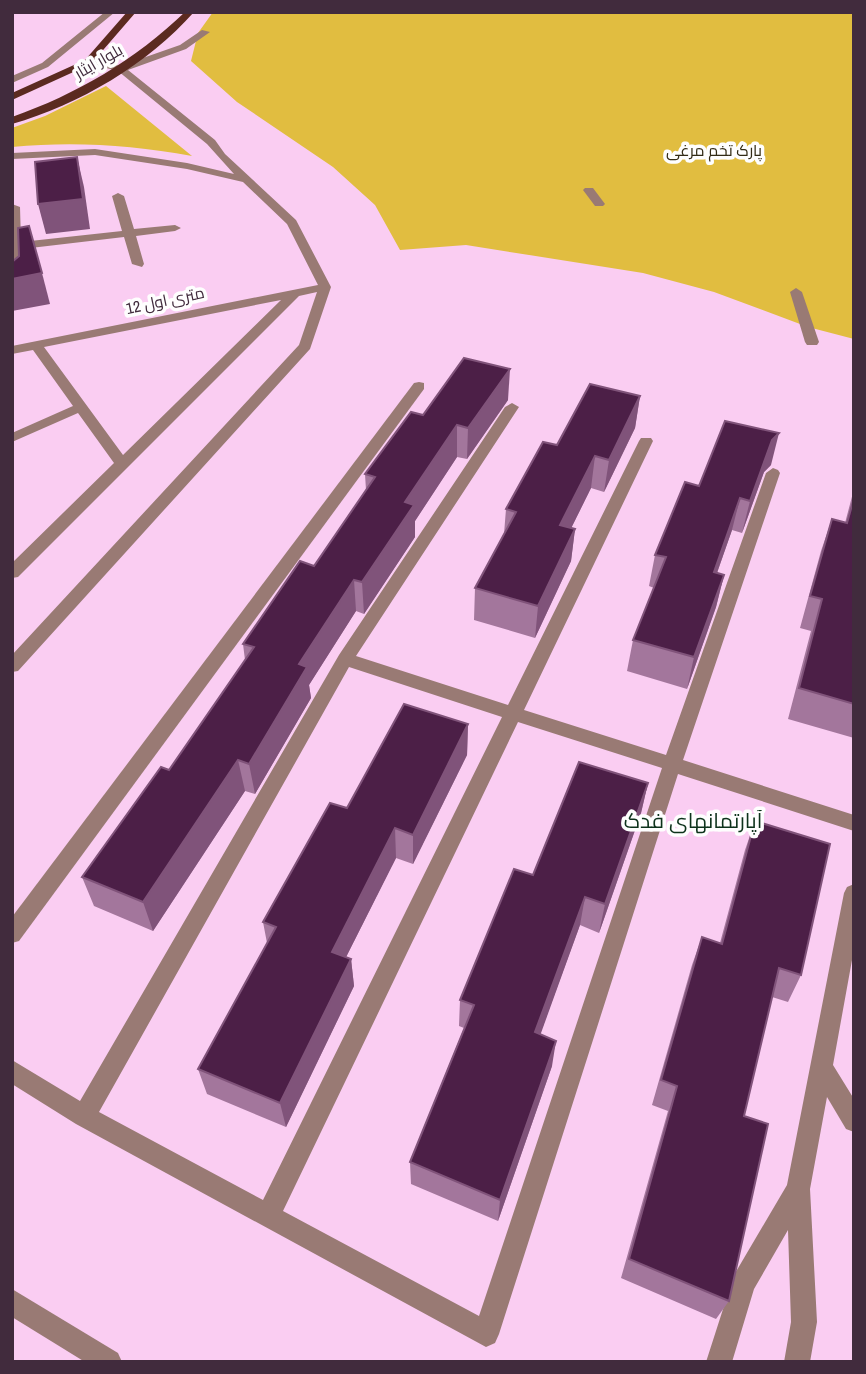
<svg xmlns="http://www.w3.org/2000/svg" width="866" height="1374" font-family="'Archivo Narrow',Cairo,sans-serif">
	<rect width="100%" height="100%" fill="#facdf2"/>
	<!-- green -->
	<g fill="#e1bd40">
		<path d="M 213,12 L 854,12 L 854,339 L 808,327 L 714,292 L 643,273 L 466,245 L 400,250 L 375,205 L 333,167 L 237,102 L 191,61 L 198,33 Z"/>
		<path d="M 106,86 L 192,156 C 131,145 74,141 12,147 L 12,128 L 45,116 Z"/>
	</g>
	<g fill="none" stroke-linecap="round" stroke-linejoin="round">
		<!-- minor -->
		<g fill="#997a74" fill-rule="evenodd">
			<path d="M 105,12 L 115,12 L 48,67 L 12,83 L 12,76 L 42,63 Z"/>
			<path d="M 202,30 L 210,32 L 186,49 L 128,70 L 215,140 L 225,154 L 296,220 L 331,287 L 310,349 L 18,671 L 12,672 L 12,655 L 299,345 L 317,292 L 299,296 L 18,577 L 12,578 L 12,563 L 114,463 L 78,413 L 12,442 L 12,433 L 73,406 L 33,350 L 12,354 L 12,346 L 318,285 L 287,224 L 243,182 L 187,169 L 95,155 L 12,159 L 12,153 L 95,149 L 187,163 L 234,174 L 207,144 L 118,71 L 83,62 L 88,59 L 120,66 L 180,45 ZM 281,300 L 123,455 L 44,347 Z"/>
			<path d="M 585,188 L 593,188 L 605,204 L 603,206 L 595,206 L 583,190 Z"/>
			<path d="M 118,193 L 124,196 L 134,229 L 175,225 L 181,228 L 175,231 L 136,236 L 144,264 L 142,267 L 132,264 L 124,237 L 22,249 L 20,259 L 12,259 L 12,204 L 20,207 L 21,242 L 122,231 L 112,196 Z"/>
			<path d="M 796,288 L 802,292 L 819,342 L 817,345 L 807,345 L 805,342 L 790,292 Z"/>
			<path d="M 419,382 L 424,383 L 424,389 L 19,941 L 12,943 L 12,917 L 414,383 Z"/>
			<path d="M 512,403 L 519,407 L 356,656 L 508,705 L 639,441 L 641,438 L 651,438 L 653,441 L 524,710 L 666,755 L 766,473 L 773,468 L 778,470 L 780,473 L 683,760 L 854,815 L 854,831 L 678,774 L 499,1334 L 495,1343 L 486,1347 L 76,1124 L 12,1084 L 12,1060 L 80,1101 L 339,655 L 505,407 ZM 349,667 L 502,717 L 263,1200 L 99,1112 ZM 518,722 L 662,768 L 479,1316 L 283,1211 Z"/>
			<path d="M 854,884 L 854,949 L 833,1065 L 854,1099 L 854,1132 L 846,1129 L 827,1097 L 810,1189 L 817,1322 L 810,1362 L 784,1362 L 791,1322 L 788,1230 L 754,1289 L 732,1362 L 706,1362 L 734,1275 L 787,1185 L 844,893 L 847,887 Z"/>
			<path d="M 12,1289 L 118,1353 L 122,1362 L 85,1362 L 12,1317 Z"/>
		</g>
		<!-- major -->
		<g fill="#5b2a20" fill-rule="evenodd">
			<path d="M 127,12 L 136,12 L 91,64 L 12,100 L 12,93 L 85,60 Z"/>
			<path d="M 185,12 L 194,12 C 148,64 79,105 12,124 L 12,117 C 77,94 135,60 185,12 Z"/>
		</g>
	</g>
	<!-- wall -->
	<g fill="#a3769c">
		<path d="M 640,396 L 635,428 L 604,492 L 591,488 L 571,528 L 575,529 L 571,561 L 535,638 L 474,620 L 475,588 L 504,534 L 506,509 Z"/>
		<path d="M 508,400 L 467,459 L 457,457 L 415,521 L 415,537 L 364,614 L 356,611 L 309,685 L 311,698 L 255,794 L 245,791 L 153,931 L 94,906 L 82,877 L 169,770 L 245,660 L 243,644 L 314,566 L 366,490 L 365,474 L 423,415 Z"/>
		<path d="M 771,465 L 764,472 L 742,533 L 732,530 L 717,573 L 724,575 L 716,607 L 687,689 L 627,671 L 633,640 L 654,588 L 649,586 L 655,555 L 699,486 Z"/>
		<path d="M 854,489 L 854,738 L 788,719 L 811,631 L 800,628 L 821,551 L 832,519 L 845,523 Z"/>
		<path d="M 468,724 L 467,755 L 413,864 L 396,858 L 346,957 L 351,959 L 354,986 L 286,1127 L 207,1094 L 198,1069 L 267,943 L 263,922 L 347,808 Z"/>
		<path d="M 648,783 L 641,813 L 599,933 L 580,925 L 540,1034 L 552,1066 L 498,1221 L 411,1184 L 410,1162 L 464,1028 L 459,1026 L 460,1000 Z"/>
		<path d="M 755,821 L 801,975 L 788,1002 L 772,997 L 744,1116 L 729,1301 L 716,1319 L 621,1278 L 668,1111 L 652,1105 L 692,965 L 702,937 L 720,943 L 745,850 Z"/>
	</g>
	<!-- shaded-wall -->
	<g fill="#80537a">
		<path d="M 77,157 L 84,187 L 90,229 L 46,234 L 38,204 Z"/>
		<path d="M 42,273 L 50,304 L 12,311 L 12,279 Z"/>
		<path d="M 510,369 L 508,400 L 467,459 L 468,428 Z"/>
		<path d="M 640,396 L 635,428 L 604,492 L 609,460 Z"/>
		<path d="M 457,425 L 457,457 L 415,521 L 415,537 L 364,614 L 362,582 L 405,502 Z"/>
		<path d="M 779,433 L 771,465 L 764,472 L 742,533 L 750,501 L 772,440 Z"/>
		<path d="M 595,456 L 591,488 L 557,557 L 560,525 Z"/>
		<path d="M 740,498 L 732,530 L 706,604 L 714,572 Z"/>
		<path d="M 575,529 L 571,561 L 535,638 L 538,606 Z"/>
		<path d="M 724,575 L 716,607 L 687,689 L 694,657 Z"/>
		<path d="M 354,580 L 356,611 L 309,685 L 311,698 L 255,794 L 249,764 L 299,664 Z"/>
		<path d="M 468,724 L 467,755 L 413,864 L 413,835 Z"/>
		<path d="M 238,760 L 245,791 L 153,931 L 143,902 Z"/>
		<path d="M 648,783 L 641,813 L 599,933 L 605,904 Z"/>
		<path d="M 395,828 L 396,858 L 335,979 L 332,952 Z"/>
		<path d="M 585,897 L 580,925 L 532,1058 L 535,1032 Z"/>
		<path d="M 351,959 L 354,986 L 286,1127 L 280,1103 Z"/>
		<path d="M 556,1041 L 552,1066 L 498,1221 L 500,1200 Z"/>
	</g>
	<!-- building -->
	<g fill="#4c1f47" stroke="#80537a" stroke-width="2">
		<path d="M 77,157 L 83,199 L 38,204 L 35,162 Z"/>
		<path d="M 29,226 L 42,273 L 12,279 L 12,262 L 19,256 L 18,228 Z"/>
		<path d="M 464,358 L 510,369 L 468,428 L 457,425 L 405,502 L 414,505 L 362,582 L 354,580 L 299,664 L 307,667 L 249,764 L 238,760 L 143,902 L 82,877 L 161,767 L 169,770 L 254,647 L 243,644 L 300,561 L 314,566 L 375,477 L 365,474 L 411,412 L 423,415 Z"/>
		<path d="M 590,384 L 640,396 L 609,460 L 595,456 L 560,525 L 575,529 L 538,606 L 475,588 L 516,512 L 506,509 L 543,442 L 557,445 Z"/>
		<path d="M 725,421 L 779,433 L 772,440 L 750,501 L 740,498 L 714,572 L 724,575 L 694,657 L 633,640 L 666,557 L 655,555 L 685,482 L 699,486 Z"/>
		<path d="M 854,498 L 854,704 L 799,688 L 822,599 L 810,596 L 832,519 L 847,523 Z"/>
		<path d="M 404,704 L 468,724 L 413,835 L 395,828 L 332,952 L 351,959 L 280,1103 L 198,1069 L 276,927 L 263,922 L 330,803 L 347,808 Z"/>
		<path d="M 579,762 L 648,783 L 605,904 L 585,897 L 535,1032 L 556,1041 L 500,1200 L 410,1162 L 474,1005 L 460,1000 L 514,869 L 533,875 Z"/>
		<path d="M 755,821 L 830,844 L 801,975 L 779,968 L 744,1116 L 768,1124 L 729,1301 L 629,1259 L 677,1086 L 661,1080 L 702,937 L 722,944 Z"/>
	</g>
	<g text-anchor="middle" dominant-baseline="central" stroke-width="7" stroke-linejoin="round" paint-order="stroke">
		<!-- far-street labels -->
		<g font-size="16" fill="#412b3d" stroke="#fefefe">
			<text transform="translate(98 61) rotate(-30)">بلوار ایثار</text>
			<text transform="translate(165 300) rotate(-12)">12 متری اول</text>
		</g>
		<!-- far-park labels -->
		<g font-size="16" fill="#322b16" stroke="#fefefe">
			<text x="714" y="150">پارک تخم مرغی</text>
		</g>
		<!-- neighbourhood labels -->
		<g font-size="21" fill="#0d321b" stroke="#fefefe">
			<text x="693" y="820">آپارتمانهای فدک</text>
		</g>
	</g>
	<!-- border -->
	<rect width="866" height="1374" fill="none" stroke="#412b3d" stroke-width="28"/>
</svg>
